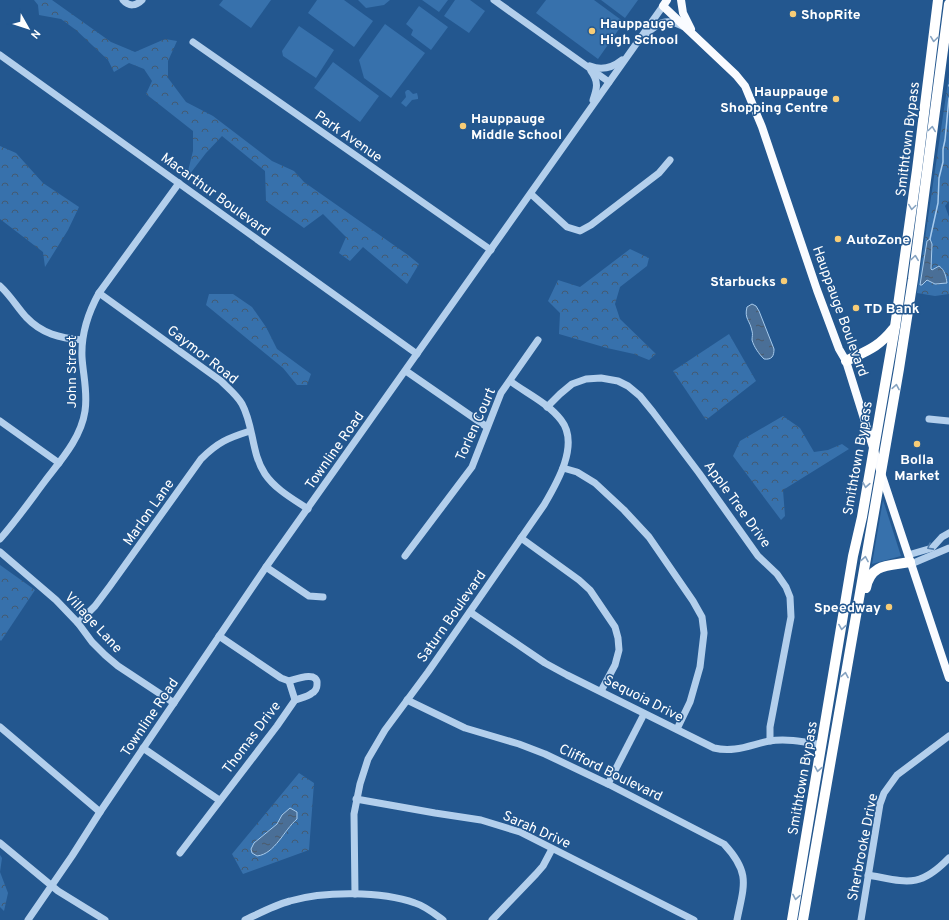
<svg xmlns="http://www.w3.org/2000/svg" width="949" height="920" viewBox="0 0 949 920" font-family="Overpass,sans-serif">
<style>
.green{fill:#3771ac}
.forest{fill:url(#forest-crowns);fill-rule:evenodd}
.water{fill:url(#water-ripples);stroke:#a7cbed}
.lines{fill:none;stroke-linecap:round;stroke-linejoin:round}
.stream{stroke:#a7cbed;stroke-width:1.5}
.minor{stroke:#b3cfec;stroke-width:7}
.major{stroke:#f9fbff;stroke-width:8}
.highway{stroke:#fff;stroke-width:10}
.oneway{stroke:#86a3c1}
.oneway2{stroke:#4e7bab}
.poi-dot{fill:#f7cc76;stroke:#23578f;stroke-width:1.5}
.labels{text-anchor:middle;stroke-width:3;stroke-linejoin:round;paint-order:stroke}
.poi-label{font-size:14px;font-weight:bold;fill:#fff;stroke:#23578f;text-anchor:start}
.street-label{font-size:14px;fill:#fff;stroke:#23578f}
</style>
<defs>
<pattern id="forest-crowns" width="20" height="18" patternUnits="userSpaceOnUse"><rect width="20" height="18" fill="#3771ac"/><path d="M2 6a3 3 0 1 1 6 0M12 15a3 3 0 1 1 6 0" fill="none" stroke="#445b72"/></pattern>
<pattern id="water-ripples" width="26" height="14" patternUnits="userSpaceOnUse"><rect width="26" height="14" fill="#4a6f97"/><path d="M2 4q2-2 4 0t4 0M15 11q2-2 4 0t4 0" fill="none" stroke="#4b5a6a"/></pattern>
</defs>
<rect width="100%" height="100%" fill="#23578f"/>
<g class="green">
<path d="M223,0H271L251,28L219,5Z"/>
<path d="M317,0H344L373,21L354,47L308,13Z"/>
<path d="M358,0H390L384,5L366,8Z"/>
<path d="M422,0H448L439,12Z"/>
<path d="M455,0H470L485,11L469,33L444,16Z"/>
<path d="M546,0H594L624,22L598,59L536,13Z"/>
<path d="M601,0H638L625,18Z"/>
<path d="M419,6L448,27L431,50L411,35L413,30L406,24Z"/>
<path d="M385,24L425,53L391,98L364,78L359,60Z"/>
<path d="M299,26L334,50L316,78L283,56L282,51Z"/>
<path d="M333,62L379,96L360,122L314,88Z"/>
<path d="M407,90H409L413,94L417,93L418,97V99L412,100L406,107L401,103L406,97L405,92Z"/>
<path d="M883,500L901,556L872,564Z"/>
</g>
<g class="forest">
<path d="M34,0H52L111,42L135,52L165,39L177,41L168,61V78L186,102L213,116L272,161L294,171L304,182L408,255L419,264L407,284L363,247L350,261L339,253L346,237L323,214L304,228L266,201L265,171L222,136L206,153L186,179L193,151V131L146,94L152,81L144,69L129,63L114,72L108,60L76,30L61,19L39,15L38,5Z"/>
<path d="M949,75V201L945,206L949,217V294L935,296L917,293ZM932,244L931,269L932,270L939,266C945,270 946,277 947,283L935,284L927,280Z"/>
<path d="M0,146L16,153L43,183L79,207L68,230L45,267L43,252L0,219Z"/>
<path d="M630,249L649,258L647,266L620,287L615,304L620,319L656,354L649,360L634,354L607,348L559,334L560,313L548,301L558,280L580,287Z"/>
<path d="M209,294H233L252,307L266,327L277,349L311,374L307,385H297L283,368L206,305Z"/>
<path d="M729,334L756,381L706,420L673,371Z"/>
<path d="M783,416L800,428L814,452L828,450L842,444L849,449L783,490L785,516L781,520L733,456L740,441Z"/>
<path d="M0,565L35,590L1,641L0,640Z"/>
<path d="M299,773L314,783L309,850L243,874L232,854ZM277,824H292L285,834L272,848L254,843Z"/>
<path d="M0,855L2,858L0,872L8,893L4,911L0,907Z"/>
</g>
<g class="water">
<path d="M930,239L932,244L931,269L932,270L939,266C945,270 946,277 947,283L935,284L927,280L922,285H920L927,241Z"/>
<path d="M752,304L756,306L759,311L774,349C774,356 772,360 764,359C759,354 754,347 752,340C752,337 753,334 752,331C750,320 744,319 747,307Z"/>
<path d="M290,808L297,812V819C284,830 275,854 257,856L252,853L251,849L254,843L277,824L282,815Z"/>
</g>
<g class="lines">
<g class="stream">
<path d="M949,85V86"/>
<path d="M930,239L938,203L939,178L943,162V149L945,140L949,98"/>
</g>
<g class="minor">
<path d="M123,0C129,7 136,6 142,0"/>
<path d="M494,0L609,82"/>
<path d="M647,33C659,23 666,17 682,26"/>
<path d="M193,42L491,250"/>
<path d="M0,55L417,354"/>
<path d="M590,66C602,71 612,68 622,60"/>
<path d="M591,71C599,82 597,88 593,100"/>
<path d="M531,194L567,227L580,231L591,225L659,173L670,160"/>
<path d="M0,286C10,295 17,307 26,317C42,334 60,338 82,340"/>
<path d="M99,293L221,381C228,388 237,395 242,404C254,426 251,453 265,474C275,489 293,499 308,509"/>
<path d="M406,371L487,427"/>
<path d="M547,407L560,394L572,384L586,379L601,378L618,381L628,386L640,396L653,412L699,473L758,556L777,574L786,587L790,597L791,617L770,727V741"/>
<path d="M929,419L949,421"/>
<path d="M0,421L59,463"/>
<path d="M563,468L577,472L595,483L624,510L649,537L693,601L702,617L704,633L700,667L690,702L677,729"/>
<path d="M521,538L579,580L590,590L615,627L618,638L619,650L615,665L601,691"/>
<path d="M0,539C16,521 30,501 45,481C61,460 81,438 85,411C88,392 83,375 82,357C81,334 88,313 99,293L179,183"/>
<path d="M0,552L56,600L78,623L92,642L105,655L118,666L174,703"/>
<path d="M908,555L932,548L942,537L949,533"/>
<path d="M405,556L472,467L501,393L538,340"/>
<path d="M911,564L949,548"/>
<path d="M266,567L309,596L323,597"/>
<path d="M470,612L545,663L567,675L714,748C734,753 750,745 769,741C787,738 805,742 822,745"/>
<path d="M78,623L95,606L110,586L201,459C218,442 228,438 250,431"/>
<path d="M289,681C296,679 319,670 317,685C317,688 315,692 312,693C308,697 300,698 295,700"/>
<path d="M407,700L465,728L519,744L545,754L608,784L724,844C751,873 744,885 737,920"/>
<path d="M0,727L100,812"/>
<path d="M143,748L219,800"/>
<path d="M608,784L644,714"/>
<path d="M356,799L435,813L481,820L520,832L694,920"/>
<path d="M0,843L58,891L105,920"/>
<path d="M180,853L277,726L295,700L289,681L281,678L219,636"/>
<path d="M868,875C907,882 919,889 949,858"/>
<path d="M355,894L354,814L360,784L368,759L385,730L428,672L544,505C557,483 580,444 561,420C548,403 526,393 510,381"/>
<path d="M28,920L72,856L100,812L266,567L663,6"/>
<path d="M245,920C260,913 275,905 290,901C324,891 382,891 415,903C425,906 435,914 443,920"/>
<path d="M492,920L536,874L543,866L552,849"/>
<path d="M861,920L880,804L884,793L897,775L949,736"/>
</g>
<g class="major">
<path d="M667,0L663,6L736,75L745,86L762,127L817,290L839,349L846,361L881,473L949,678"/>
<path d="M681,0L683,13L691,29"/>
</g>
<g class="highway">
<path d="M846,361C866,351 878,348 893,329"/>
<path d="M866,588C871,563 889,566 910,562"/>
<path d="M792,920L853,556L862,517L895,327L917,170L938,0"/>
<path d="M803,920L899,369L913,279L949,4"/>
</g>
</g>
<defs><path id="oneway-chevron" d="M-2-3.5L2.5 0L-2 3.5" fill="none" stroke-width="1.6" stroke-linecap="round" stroke-linejoin="round"/></defs>
<g class="oneway">
<use href="#oneway-chevron" transform="translate(934 39) rotate(97)"/>
<use href="#oneway-chevron" transform="translate(932 129) rotate(-82)"/>
<use href="#oneway-chevron" transform="translate(912 207) rotate(98)"/>
<use href="#oneway-chevron" transform="translate(915 258) rotate(-83)"/>
<use href="#oneway-chevron" transform="translate(896 387) rotate(-80)"/>
<use href="#oneway-chevron" transform="translate(866 485) rotate(100)"/>
<use href="#oneway-chevron" transform="translate(865 559) rotate(-80)"/>
<use href="#oneway-chevron" transform="translate(842 627) rotate(99)"/>
<use href="#oneway-chevron" transform="translate(845 675) rotate(-80)"/>
<use href="#oneway-chevron" transform="translate(818 769) rotate(100)"/>
<use href="#oneway-chevron" transform="translate(796 897) rotate(100)"/>
</g>
<use class="oneway2" href="#oneway-chevron" transform="translate(930 547) rotate(151)"/>
<g class="poi-dot">
<circle cx="793" cy="14" r="4"/>
<circle cx="592" cy="31" r="4"/>
<circle cx="836" cy="99" r="4"/>
<circle cx="463" cy="126" r="4"/>
<circle cx="838" cy="239" r="4"/>
<circle cx="784" cy="281" r="4"/>
<circle cx="856" cy="308" r="4"/>
<circle cx="917" cy="444" r="4"/>
<circle cx="889" cy="607" r="4"/>
</g>
<g class="labels">
<g class="poi-label">
<text x="801" y="19">ShopRite</text>
<text x="600" y="28">Hauppauge<tspan x="600" dy="16">High School</tspan></text>
<text x="828" y="96" text-anchor="end">Hauppauge<tspan x="828" dy="16">Shopping Centre</tspan></text>
<text x="471" y="123">Hauppauge<tspan x="471" dy="16">Middle School</tspan></text>
<text x="846" y="244">AutoZone</text>
<text x="776" y="286" text-anchor="end">Starbucks</text>
<text x="864" y="313">TD Bank</text>
<text x="917" y="464" text-anchor="middle">Bolla<tspan x="917" dy="16">Market</tspan></text>
<text x="881" y="612" text-anchor="end">Speedway</text>
</g>
<g class="street-label">
<text transform="translate(349 136) rotate(35)" y="5">Park Avenue</text>
<text transform="translate(907 139) rotate(-83)" y="5">Smithtown Bypass</text>
<text transform="translate(216 194) rotate(36)" y="5">Macarthur Boulevard</text>
<text transform="translate(841 311) rotate(70)" y="5">Hauppauge Boulevard</text>
<text transform="translate(203 354) rotate(38)" y="5">Gaymor Road</text>
<text transform="translate(71 372) rotate(-90)" y="5">John Street</text>
<text transform="translate(475 424) rotate(-66)" y="5">Torlen Court</text>
<text transform="translate(334 450) rotate(-55)" y="5">Townline Road</text>
<text transform="translate(857 458) rotate(-80)" y="5">Smithtown Bypass</text>
<text transform="translate(738 504) rotate(54)" y="5">Apple Tree Drive</text>
<text transform="translate(148 512) rotate(-55)" y="5">Marlon Lane</text>
<text transform="translate(451 616) rotate(-55)" y="5">Saturn Boulevard</text>
<text transform="translate(94 622) rotate(47)" y="5">Village Lane</text>
<text transform="translate(644 698) rotate(27)" y="5">Sequoia Drive</text>
<text transform="translate(149 717) rotate(-56)" y="5">Townline Road</text>
<text transform="translate(251 737) rotate(-53)" y="5">Thomas Drive</text>
<text transform="translate(611 772) rotate(26)" y="5">Clifford Boulevard</text>
<text transform="translate(802 778) rotate(-80)" y="5">Smithtown Bypass</text>
<text transform="translate(537 829) rotate(24)" y="5">Sarah Drive</text>
<text transform="translate(862 847) rotate(-79)" y="5">Sherbrooke Drive</text>
</g>
</g>
<g transform="translate(28 28) rotate(129)" stroke="#23578f" stroke-width="3" paint-order="stroke">
<path d="M0-3L7 15L0 10L-7 15Z" fill="#ffffff"/>
<text y="-6" font-size="11" font-weight="bold" text-anchor="middle" fill="#ffffff">N</text>
</g>
</svg>
